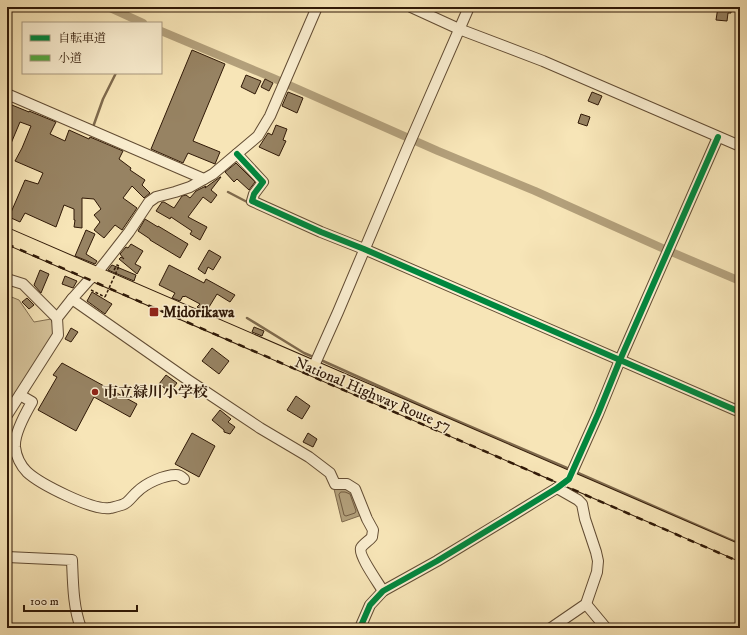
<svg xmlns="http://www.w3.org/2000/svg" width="747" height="635" viewBox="0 0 747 635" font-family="'IM FELL DW Pica','Noto Serif JP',serif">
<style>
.green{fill:#d5c299;stroke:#826e50}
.water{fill:#b3a07b;stroke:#7f6a4d}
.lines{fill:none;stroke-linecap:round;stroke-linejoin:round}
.shore{stroke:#725c41;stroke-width:1}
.stream{stroke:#7f6a4d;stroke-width:2.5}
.canal{stroke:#b3a07b;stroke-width:8}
.building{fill:#978363;stroke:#301907}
.minor-casing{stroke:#624c33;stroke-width:12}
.highway-casing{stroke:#301907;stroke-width:17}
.path{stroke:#301907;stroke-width:1.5;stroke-dasharray:3 2;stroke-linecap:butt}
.minor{stroke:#faeed0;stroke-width:10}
.highway{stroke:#f7e5b7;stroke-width:15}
.rail{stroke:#301907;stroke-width:2.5;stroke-dasharray:7 7;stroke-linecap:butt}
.path-bridge{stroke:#301907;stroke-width:1.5;stroke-dasharray:3 2;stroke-linecap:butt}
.quiet{stroke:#54a941;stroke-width:5;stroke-dasharray:10 5;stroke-linecap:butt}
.cycleway-casing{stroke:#faeed0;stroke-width:8}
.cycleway{stroke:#00873e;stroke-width:6}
.poi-dot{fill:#8f2418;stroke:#faeed0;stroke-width:1.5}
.labels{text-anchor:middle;stroke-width:3;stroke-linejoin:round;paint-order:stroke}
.poi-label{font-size:15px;font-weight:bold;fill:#301907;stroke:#faeed0;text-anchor:start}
.street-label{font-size:15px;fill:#301907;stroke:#faeed0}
</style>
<rect width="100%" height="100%" fill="#f7e5b7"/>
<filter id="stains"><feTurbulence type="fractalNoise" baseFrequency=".005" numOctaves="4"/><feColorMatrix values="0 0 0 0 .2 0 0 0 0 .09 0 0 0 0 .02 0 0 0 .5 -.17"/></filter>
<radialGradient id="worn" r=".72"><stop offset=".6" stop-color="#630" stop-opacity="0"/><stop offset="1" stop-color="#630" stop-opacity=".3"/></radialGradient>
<path class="green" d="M9,296L19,300L34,322L51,319L55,331L7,406V297Z"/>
<path class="water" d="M346,488L353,491L362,515L342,522L334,489Z"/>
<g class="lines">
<path class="shore" d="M341,492H345L350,494L356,511L355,513L346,516L344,515L339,495Z"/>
<g class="stream">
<path d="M138,23L139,21"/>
<path d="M93,127L103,99L116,73"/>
<path d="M228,192L249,203"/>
<path d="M247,318L304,353L311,356"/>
<path d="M323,361L432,410L567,468"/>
<path d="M578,473L740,544"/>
</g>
<g class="canal">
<path d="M108,7L143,23"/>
<path d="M161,31L273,78L438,151L535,191L662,248L740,281"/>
</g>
</g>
<g class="building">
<path d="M718,7H731V13H728L727,21L716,20Z"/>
<path d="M192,50L225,64L193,141L220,152L215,164L188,153L183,163L151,149Z"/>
<path d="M246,75L261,81L255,94L241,87Z"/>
<path d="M265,79L273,83L269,91L261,87Z"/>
<path d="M288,92L303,98L297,113L282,106Z"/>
<path d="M592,92L602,96L598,105L588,101Z"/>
<path d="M7,103L29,112V111L56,122L50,134L65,141L69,130L89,139L90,137L123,151L119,159L131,168L130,170L145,180L142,185L150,193L144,198L132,186L123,198L137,208L122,230L115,225L104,238L94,230L100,222L94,215L101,209L94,199L82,198V228L74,227L75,220H74V209L64,205L56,227L25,213L20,222L9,217L25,180L38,184L43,173L15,161L22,148L31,126L20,122L7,153Z"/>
<path d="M581,114L590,117L587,126L578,123Z"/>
<path d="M276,125L287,129L283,140L286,141L279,156L259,147L268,133L272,135Z"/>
<path d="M236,163L255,182L249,190L237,179L234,182L225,172Z"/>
<path d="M220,177H221L211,190L217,195L211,203L203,197L188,217L207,227L200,240L190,234L192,231L171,217L170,219L156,211L162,202H164L174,208L182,196L186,195L190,198L196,191L206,186L205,188Z"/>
<path d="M145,219L158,227V226L188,244L180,258L150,240V239L138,231Z"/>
<path d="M86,230L95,234L86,254L97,261L95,264L75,256Z"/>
<path d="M131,244L143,251L135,264L141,267L137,274L119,259L121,257L124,259L120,254L126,247L128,248Z"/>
<path d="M209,250L221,257L213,270L208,267L205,274L198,269Z"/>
<path d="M112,265L136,275L134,281L108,270Z"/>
<path d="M169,265L204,283L206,279L235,295L230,302L217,294L206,312L197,307L200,304L185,296L184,297L183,296L180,301L172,298L175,293L159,285Z"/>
<path d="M40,270L49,274L41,293L34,285Z"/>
<path d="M65,276L77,281L73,288L62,284Z"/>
<path d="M92,292L112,304L105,314L87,301Z"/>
<path d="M27,298L34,305L29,309L22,302Z"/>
<path d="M254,327L264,331L262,336L252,332Z"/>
<path d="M71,328L78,332L71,342L65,339Z"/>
<path d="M212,348L229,361L219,374L202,361Z"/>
<path d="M62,363L137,404L130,417L94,397L76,431L38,410L57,377L53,375Z"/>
<path d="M166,375L177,383L170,392L159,384Z"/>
<path d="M296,396L310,406L302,419L287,410Z"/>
<path d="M220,410L231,419L228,422L235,427L230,434L224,432V430L212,420Z"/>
<path d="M192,433L215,446L199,477L175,464Z"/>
<path d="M308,433L317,439L313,447L303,442Z"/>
</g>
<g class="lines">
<defs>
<g id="minor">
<path d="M411,7L459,29L543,61L740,146"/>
<path d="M7,94L183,170L204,179"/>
<path d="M237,154L263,182L254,194L252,201L321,232L364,249L740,412"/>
<path d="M7,279L23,284L57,318"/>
<path d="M72,299L188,380L260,428L309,457L330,473L335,484H347L355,489L367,519L373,530L372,537C369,541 363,544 361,548C358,555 379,584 383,591"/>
<path d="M313,368L338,312L407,149L469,7"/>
<path d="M20,395L32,402C25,414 14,434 15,447C16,456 21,466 27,472C40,484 93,511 110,508C114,507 120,506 124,504C129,502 133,495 137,492C146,483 164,475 176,475C179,475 182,477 184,479"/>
<path d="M7,415L58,335L57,318L72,299L89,280L96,274L108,259L129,232L149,202L156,197L175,192L190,187L213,174L258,136L270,116L317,7"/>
<path d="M7,557L72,560C73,583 73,607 81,628"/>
<path d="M586,604L606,628"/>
<path d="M360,628L370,605L383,591L437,561L521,510L557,488L569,479L598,414L620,360L718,137"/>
<path d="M551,628L586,604L597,572L598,561L596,552L585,519L582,504L578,500L557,488"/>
</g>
<path id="highway" d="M7,236L740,553"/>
</defs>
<use href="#minor" class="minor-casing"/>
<use href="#highway" class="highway-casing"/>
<g class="path">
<path d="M114,270L117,265L119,266"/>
<path d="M91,290L105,297"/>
</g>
<use href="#minor" class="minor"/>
<use href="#highway" class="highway"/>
<path class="rail" d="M7,244L740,562"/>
<path class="path-bridge" d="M105,297L119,266"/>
<path class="quiet" d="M7,623L12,628"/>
<defs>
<g id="cycleway">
<path d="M237,154L263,182L254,194L252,201L321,232L364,249L740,412"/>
<path d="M360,628L370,605L383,591L437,561L521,510L557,488L569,479L598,414L620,360L718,137"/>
</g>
</defs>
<use href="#cycleway" class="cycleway-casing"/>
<use href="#cycleway" class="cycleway"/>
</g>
<g class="poi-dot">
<rect x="149" y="307" width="10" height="10" rx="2"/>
<circle cx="95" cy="392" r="4"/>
</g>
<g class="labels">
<g class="poi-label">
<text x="163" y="317">Midorikawa</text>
<text x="103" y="397">市立緑川小学校</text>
</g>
<g class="street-label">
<text transform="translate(373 394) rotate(23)" y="5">National Highway Route 57</text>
</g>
</g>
<rect width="747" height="635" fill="none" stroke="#f7e5b7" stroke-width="24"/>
<rect x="8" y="8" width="731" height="619" fill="none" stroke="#301907" stroke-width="2"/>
<rect x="12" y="12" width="723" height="611" fill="none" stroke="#301907"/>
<rect x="22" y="22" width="140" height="52" fill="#faeed0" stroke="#a99980"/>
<rect x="30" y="35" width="20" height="6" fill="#00873e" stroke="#a99980"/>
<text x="58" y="42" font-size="12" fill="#301907">自転車道</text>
<rect x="30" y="55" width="20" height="6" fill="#54a941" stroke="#a99980"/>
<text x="58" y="62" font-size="12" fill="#301907">小道</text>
<path d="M24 605v6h113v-6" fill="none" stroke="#301907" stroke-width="2"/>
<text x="30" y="605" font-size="12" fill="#301907" stroke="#faeed0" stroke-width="3" paint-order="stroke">100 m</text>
<rect width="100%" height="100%" filter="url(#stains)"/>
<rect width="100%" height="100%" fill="url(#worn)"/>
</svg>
